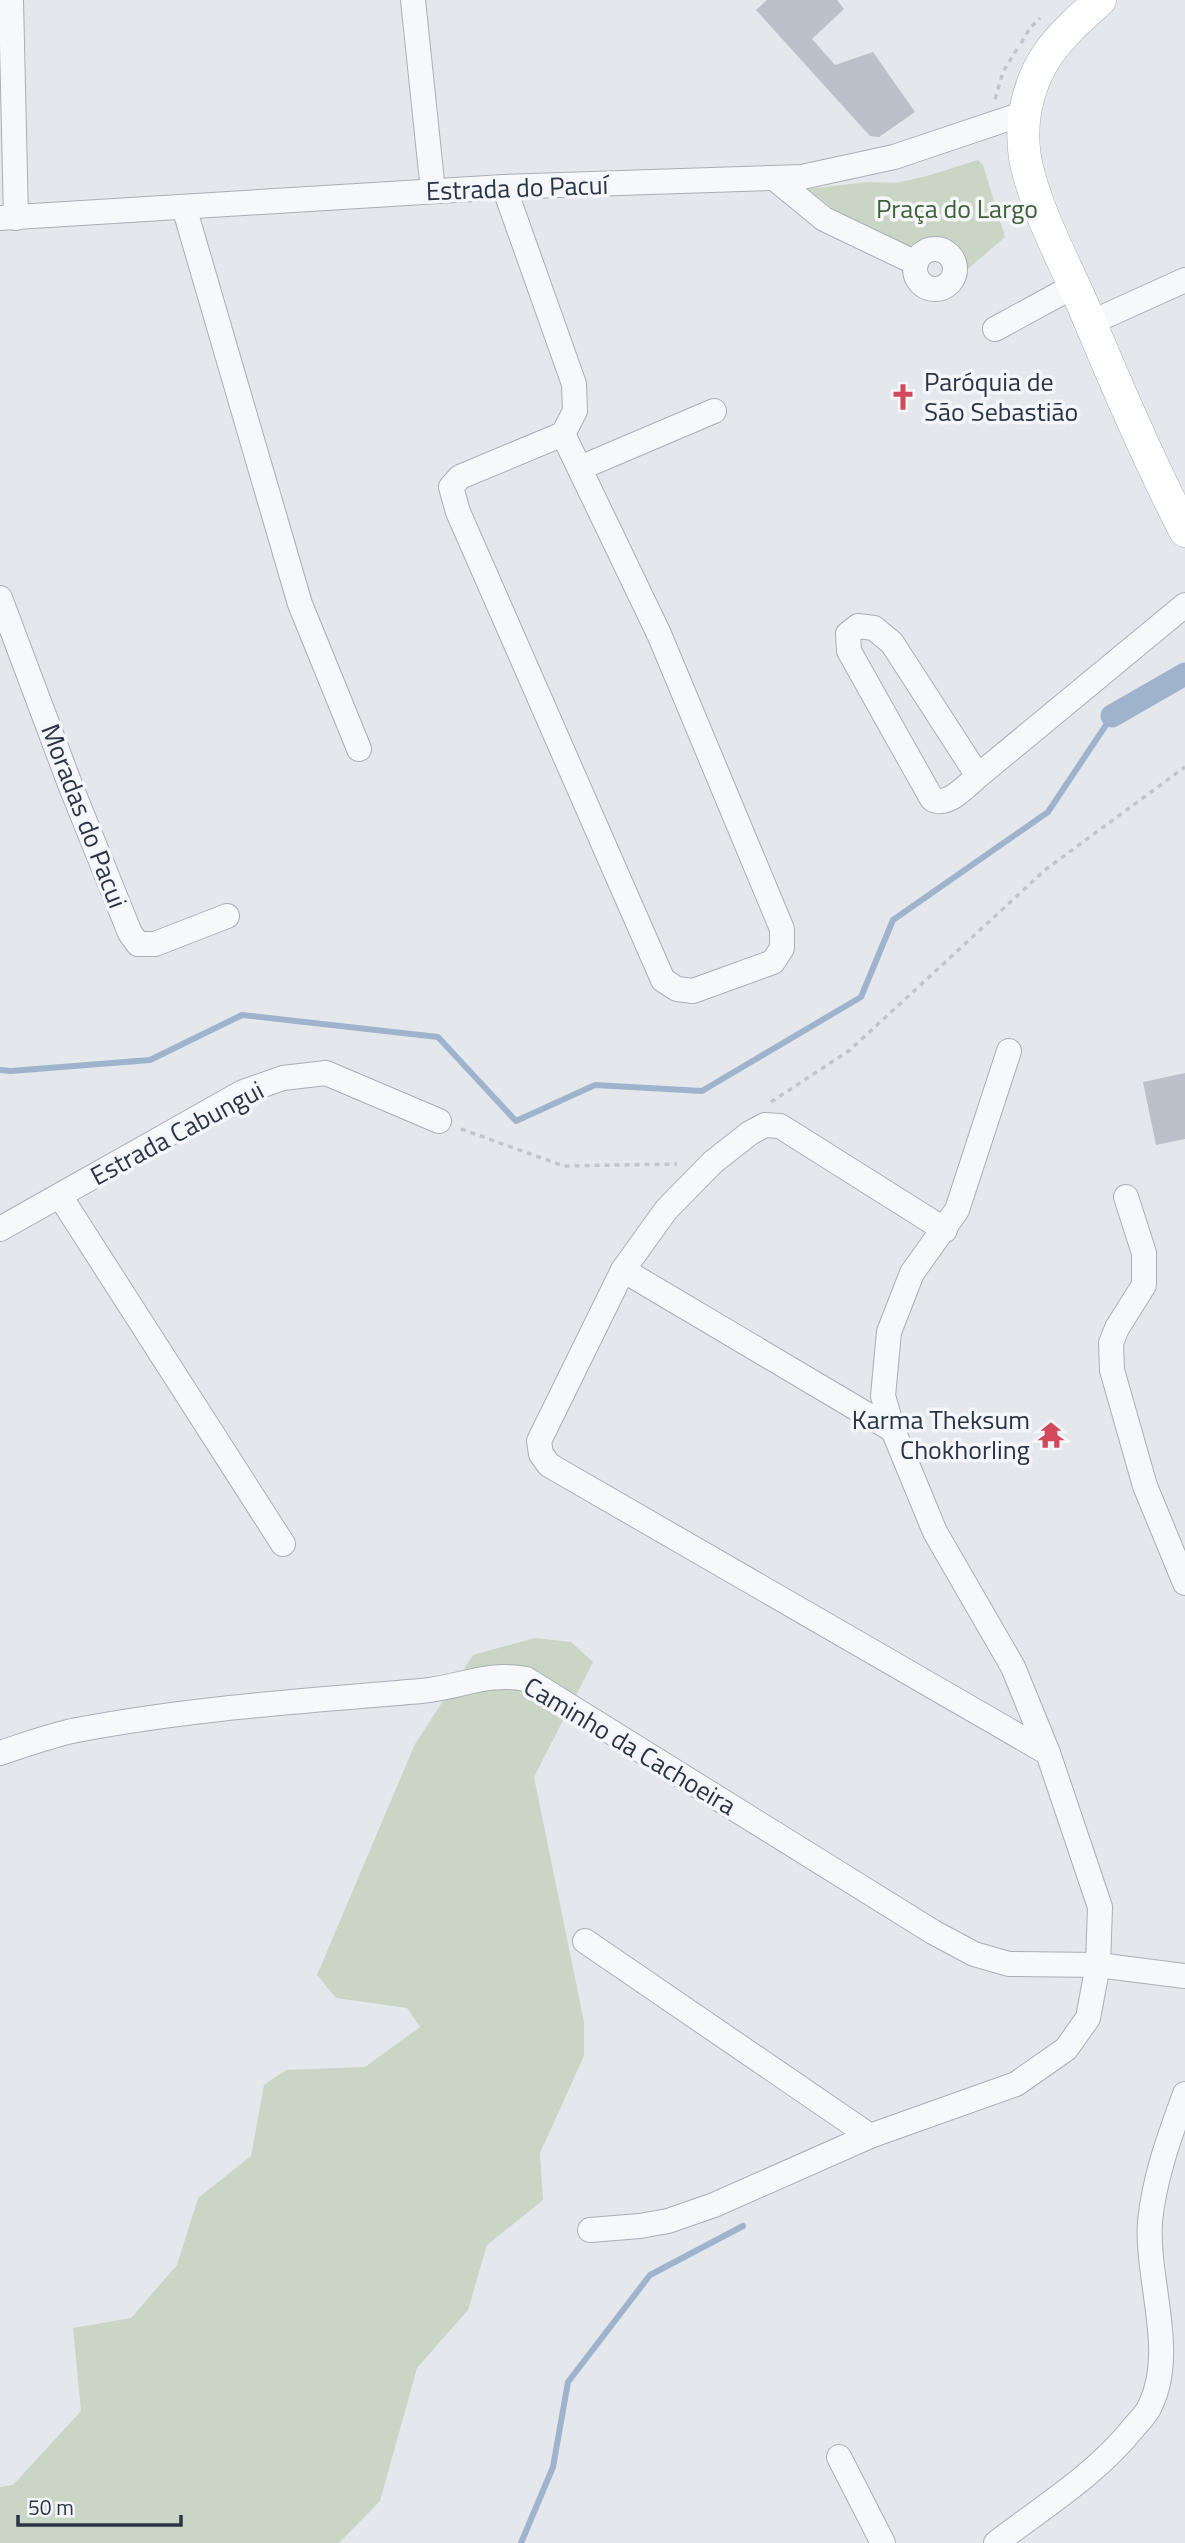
<svg xmlns="http://www.w3.org/2000/svg" width="1185" height="2543" viewBox="0 0 1185 2543" font-family="'Titillium Web',sans-serif">
<style>
.green{fill:#c9d6c5}
.lines{fill:none;stroke-linecap:round;stroke-linejoin:round}
.stream{stroke:#9fb4cc;stroke-width:6}
.canal{stroke:#9fb4cc;stroke-width:23}
.building{fill:#bbc0ca}
.minor-casing{stroke:#a9aeb7;stroke-width:26}
.major-casing{stroke:#a3abb8;stroke-width:33}
.path{stroke:#c2c5cb;stroke-width:3.5;stroke-dasharray:5 5;stroke-linecap:butt}
.minor{stroke:#f7f8fa;stroke-width:24}
.major{stroke:#fff;stroke-width:32}
.labels{text-anchor:middle;stroke-width:7;stroke-linejoin:round;paint-order:stroke}
.street-label{font-size:26px;fill:#2b3445;stroke:#f4f6f9}
.park-label{font-size:26px;fill:#3f6138;stroke:#f4f6f9}
.poi-label{font-size:26px;fill:#2b3445;stroke:#f4f6f9;text-anchor:start}
</style>
<rect width="100%" height="100%" fill="#e4e7ec"/>
<g class="green">
<path d="M978,160L983,165L1005,237L962,274C960,243 938,239 913,249L841,215L808,189L868,182L896,183L927,176Z"/>
<path d="M535,1638L571,1642L593,1662L534,1777L584,2022V2056L540,2153L543,2200L487,2245L468,2310L417,2368L380,2501L339,2543H0V2487L13,2485L81,2411L73,2328L131,2318L177,2265L198,2198L251,2156L264,2085L286,2070L365,2067L420,2027L407,2008L336,1998L317,1975L415,1744L473,1655Z"/>
</g>
<g class="lines">
<g class="stream">
<path d="M0,1070L11,1071L150,1060L242,1015L438,1037L516,1121L595,1085L702,1091L861,997L893,920L1048,812L1112,716"/>
<path d="M521,2543L553,2467L568,2382L650,2275L743,2226"/>
</g>
<path class="canal" d="M1112,716L1185,674"/>
</g>
<g class="building">
<path d="M767,0H837L844,9L812,39L835,65L873,52L915,112L879,137L870,136L756,10Z"/>
<path d="M1185,1073V1139L1156,1145L1143,1082Z"/>
</g>
<g class="lines">
<defs>
<g id="minor">
<path d="M11,0L16,218"/>
<path d="M413,0L433,191"/>
<path d="M774,178L824,219L916,263"/>
<path d="M504,187L574,384L575,411L563,434L460,477L451,487L458,512L663,980L677,989L693,991L773,962L782,948V929L659,634L563,434"/>
<path d="M184,207L300,604L359,749"/>
<path d="M0,218L504,187L802,177L894,157L1025,113"/>
<circle cx="935" cy="269" r="20"/>
<path d="M1090,323L1185,280"/>
<path d="M995,329L1074,286"/>
<path d="M580,468L714,411"/>
<path d="M0,598L71,787L130,933L138,944H155L227,916"/>
<path d="M978,776L892,643L874,628L858,626L848,634L849,651L932,799C948,808 966,786 978,776L1185,605"/>
<path d="M60,1196L283,1544"/>
<path d="M1126,1197L1144,1253V1285L1117,1328L1111,1343L1112,1370L1145,1486L1185,1583"/>
<path d="M0,1229L243,1092L283,1078L326,1073L439,1121"/>
<path d="M945,1230L780,1126L765,1125L750,1133L713,1162L666,1210L623,1270L539,1441L541,1454L549,1465L1048,1753"/>
<path d="M623,1270L893,1430"/>
<path d="M0,1753C25,1745 51,1735 77,1730C192,1708 305,1701 421,1691C457,1688 490,1671 526,1679L933,1932L974,1954L1009,1964L1098,1965L1185,1976"/>
<path d="M585,1941L870,2136"/>
<path d="M590,2230L640,2226L668,2221L714,2205L870,2136L1016,2084L1066,2049L1088,2018L1098,1965L1100,1907L1048,1753L1013,1667L935,1532L893,1430L883,1396L889,1332L912,1273L957,1210L1009,1051"/>
<path d="M839,2457L883,2543"/>
<path d="M996,2543C1043,2507 1097,2474 1134,2427C1139,2421 1147,2414 1150,2406C1177,2352 1146,2280 1150,2222C1154,2178 1170,2135 1185,2094"/>
</g>
<path id="major" d="M1100,0C1061,36 1035,57 1025,112C1022,133 1023,155 1029,175C1041,219 1064,262 1082,303C1114,379 1147,457 1185,531"/>
</defs>
<use href="#minor" class="minor-casing"/>
<use href="#major" class="major-casing"/>
<g class="path">
<path d="M1021,43L1030,28L1040,18"/>
<path d="M995,99L1003,72L1017,49"/>
<path d="M771,1102L850,1050L1045,870L1185,767"/>
<path d="M461,1129L564,1166L677,1164"/>
</g>
<use href="#minor" class="minor"/>
<use href="#major" class="major"/>
</g>
<defs>
<symbol id="church-bare" viewBox="-9 -9 18 18"><path d="M-1.2-6h2.4v3.5h3.3v2.4h-3.3V6h-2.4V-.1h-3.3v-2.4h3.3Z" fill="#d1495b" stroke="#f4f6f9" stroke-width="2.5" paint-order="stroke"/></symbol>
<symbol id="temple-bare" viewBox="-9 -9 18 18"><path d="M0-6L5-2H3V0L6.5 2.5H4V6H1.5V3h-3V6H-4V2.5H-6.5L-3 0V-2H-5Z" fill="#d1495b" stroke="#f4f6f9" stroke-width="2.5" paint-order="stroke"/></symbol>
</defs>
<g fill-rule="evenodd">
<use href="#church-bare" x="884" y="378" width="38" height="38"/>
<use href="#temple-bare" x="1032" y="1416" width="38" height="38"/>
</g>
<g class="labels">
<g class="street-label">
<text transform="translate(517 188) rotate(-2)" y="9">Estrada do Pacuí</text>
<text transform="translate(84 816) rotate(69)" y="9">Moradas do Pacui</text>
<text transform="translate(177 1133) rotate(-28)" y="9">Estrada Cabungui</text>
<text transform="translate(630 1746) rotate(31)" y="9">Caminho da Cachoeira</text>
</g>
<g class="park-label">
<text x="957" y="218">Praça do Largo</text>
</g>
<g class="poi-label">
<text x="924" y="391">Paróquia de<tspan x="924" dy="30">São Sebastião</tspan></text>
<text x="1030" y="1429" text-anchor="end">Karma Theksum<tspan x="1030" dy="30">Chokhorling</tspan></text>
</g>
</g>
<path d="M18 2515v10h163v-10" fill="none" stroke="#2b3445" stroke-width="3.5"/>
<text x="28" y="2515" font-size="21" fill="#2b3445" stroke="#f4f6f9" stroke-width="5" paint-order="stroke">50 m</text>
</svg>
